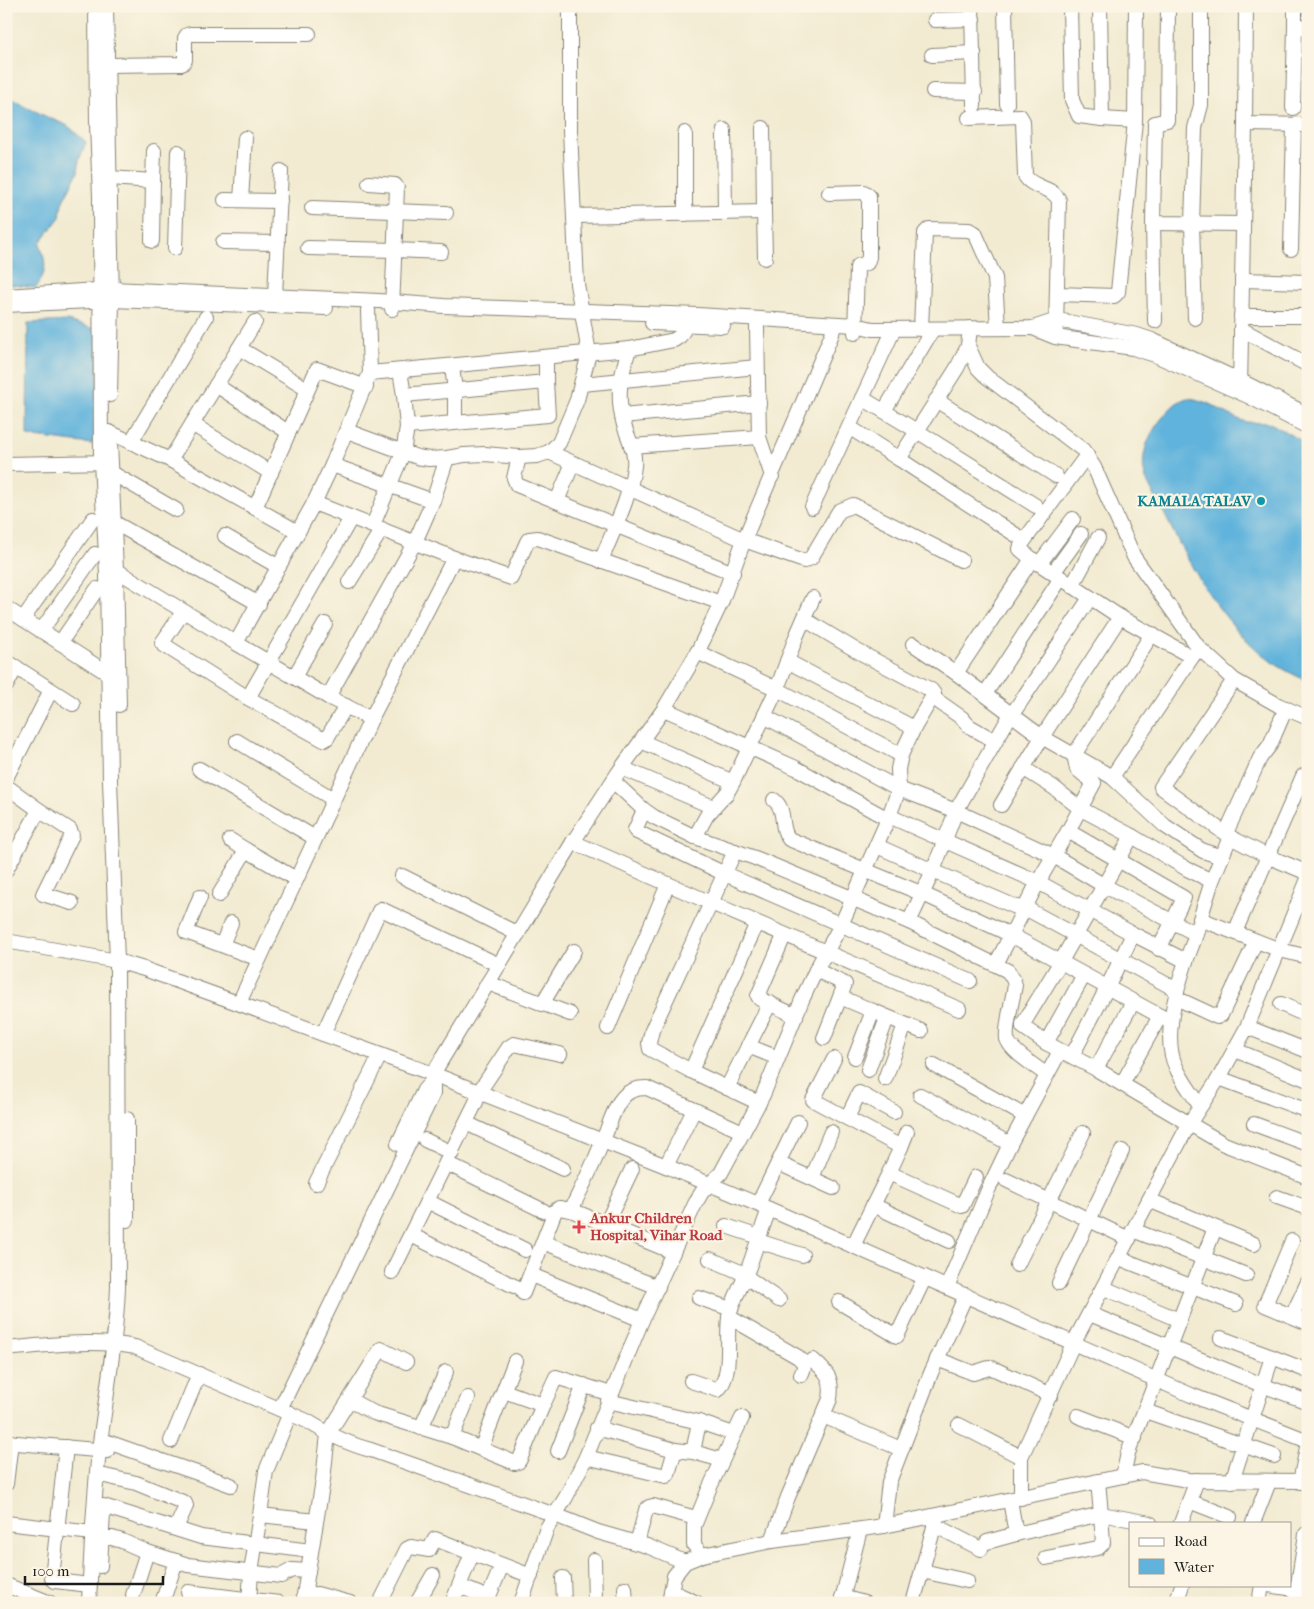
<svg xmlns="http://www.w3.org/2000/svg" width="1314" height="1609" viewBox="0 0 1314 1609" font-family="'IM FELL French Canon',serif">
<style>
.water{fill:#61b3dc;stroke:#3e687c}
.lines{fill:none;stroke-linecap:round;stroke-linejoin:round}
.minor-casing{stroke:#878477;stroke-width:16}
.minor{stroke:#fff;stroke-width:14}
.culture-dot{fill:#0f9aa8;stroke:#fcf5e5;stroke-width:2}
.health-dot{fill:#e0444e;stroke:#fcf5e5;stroke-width:2}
.labels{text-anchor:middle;stroke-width:4.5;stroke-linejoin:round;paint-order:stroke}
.culture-label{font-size:15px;font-weight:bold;fill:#0d838f;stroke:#fcf5e5;text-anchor:end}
.health-label{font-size:15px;font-weight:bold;fill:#be3a42;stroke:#fcf5e5;text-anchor:start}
</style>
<rect width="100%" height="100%" fill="#fcf5e5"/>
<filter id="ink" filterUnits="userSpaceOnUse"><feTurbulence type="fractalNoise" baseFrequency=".02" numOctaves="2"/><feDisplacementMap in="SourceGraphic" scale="10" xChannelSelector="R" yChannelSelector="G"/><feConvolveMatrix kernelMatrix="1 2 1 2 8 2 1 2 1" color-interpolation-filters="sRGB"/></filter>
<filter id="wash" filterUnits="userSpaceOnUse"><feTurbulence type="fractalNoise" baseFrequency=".0096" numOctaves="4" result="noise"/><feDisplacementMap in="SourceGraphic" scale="20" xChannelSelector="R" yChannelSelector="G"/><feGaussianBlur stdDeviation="1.12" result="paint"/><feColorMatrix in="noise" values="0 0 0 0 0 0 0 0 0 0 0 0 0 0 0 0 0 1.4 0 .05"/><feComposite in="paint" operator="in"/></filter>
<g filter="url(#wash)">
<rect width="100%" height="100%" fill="#f2ebd2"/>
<g class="water">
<path d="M6,96L45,116L68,126L86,142L79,160L78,172L62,203L60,217L40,243C46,264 48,270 36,288L6,284Z"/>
<path d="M67,321L98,330V440L91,444L27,436L28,323Z"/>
<path d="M1187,398C1208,399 1224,414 1243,421C1252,424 1262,421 1272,424L1308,445V681C1289,673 1271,663 1256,649C1213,610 1187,560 1162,509C1156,497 1146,484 1144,471C1141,454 1149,435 1159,422C1168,411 1174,402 1187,398Z"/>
</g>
</g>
<g filter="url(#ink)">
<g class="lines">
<defs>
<g id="minor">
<path d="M106,6L112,300L110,395"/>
<path d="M972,6L974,106"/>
<path d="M1005,6L1007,104"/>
<path d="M1070,6L1072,100L1079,116L1102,119L1135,121L1136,6"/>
<path d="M1100,6L1102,119"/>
<path d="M1168,6L1167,120L1155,123L1153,223L1242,224"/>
<path d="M1246,6L1245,124L1308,125"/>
<path d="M1295,6V27"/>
<path d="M935,20L973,19"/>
<path d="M932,55L974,53"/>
<path d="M107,65L182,64L185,60V38L187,35L190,34H309"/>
<path d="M933,91L975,92"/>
<path d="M1293,108L1295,27H1308"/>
<path d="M969,118L1020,116L1023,121L1025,176C1033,189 1050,185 1059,200L1056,329"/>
<path d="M724,130L725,213"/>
<path d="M685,133V214"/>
<path d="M110,178L153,181L154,151"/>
<path d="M369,183L395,185L397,188L392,309"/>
<path d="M829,193L864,192L869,196V257L867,263L858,266L857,268L855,333"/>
<path d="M225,200L280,201"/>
<path d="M241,200L245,138"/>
<path d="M312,208L446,213"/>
<path d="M764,212L765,258"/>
<path d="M574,216L764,212L763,128"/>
<path d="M1153,223L1155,321"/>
<path d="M152,241L153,181"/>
<path d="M223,242L278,243"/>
<path d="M175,248L178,152"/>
<path d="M308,248L396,250L441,252"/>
<path d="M1291,249L1294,125"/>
<path d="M1242,280L1308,282"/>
<path d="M1058,294L1114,296L1118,292L1135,121"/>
<path d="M6,296L112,289L379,301L444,306L698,315L855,325L873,329L1033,328L1057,320L1137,335L1152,340L1241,381L1308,415"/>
<path d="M275,296L281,171"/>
<path d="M6,305L112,300L326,308"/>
<path d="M1241,316H1308"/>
<path d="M1195,318L1192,224L1195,128L1201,105V6"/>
<path d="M652,323L723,326"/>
<path d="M970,328L968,346L978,368L987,377L1083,450L1094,467L1134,557L1199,648L1234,680L1278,705L1308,718"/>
<path d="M1033,328L1055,337L1133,348L1155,355L1248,396L1308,427"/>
<path d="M921,329L925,233L929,229L969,230L975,233L995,278L998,328"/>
<path d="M1241,329L1308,365"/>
<path d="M968,346L957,368L917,431L1036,506"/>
<path d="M239,348L307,389"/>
<path d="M452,366L455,391V422"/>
<path d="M400,371L404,395L407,427L548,415L546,382V357"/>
<path d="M370,373L629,349L674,340L680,336L687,325"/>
<path d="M582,384L757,367"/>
<path d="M216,385L288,432"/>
<path d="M1240,389L1245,124"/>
<path d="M404,395L546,382"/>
<path d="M862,398L917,431L899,459L1016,535"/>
<path d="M936,400L1056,476"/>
<path d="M884,411L933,329"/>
<path d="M622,416L759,403"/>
<path d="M192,424L271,473"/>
<path d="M849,427L899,459"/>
<path d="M109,432L170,460L255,322"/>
<path d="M759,437L772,476"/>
<path d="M110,442L116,570L119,705"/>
<path d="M131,442L206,317"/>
<path d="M631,446L759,437L757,327"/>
<path d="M549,452L744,540L804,561L811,558L839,511L853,505L961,560"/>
<path d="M1087,455L1021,545L1020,549L1032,559L1120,617L1192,657L1199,648"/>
<path d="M519,457L514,478L517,485L733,573"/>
<path d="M447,458L464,455L485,454L519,457L537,456L549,452L559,443L577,400L589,353L577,284L570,130V6"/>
<path d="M170,460L298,532"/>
<path d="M6,464L110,462"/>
<path d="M332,465L433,501"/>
<path d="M112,473L176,510"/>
<path d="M557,501L573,463"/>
<path d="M812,507L894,329"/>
<path d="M255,508L317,369L366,387"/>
<path d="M115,523L259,604"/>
<path d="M373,525L403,453L407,427"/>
<path d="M225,536L279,567"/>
<path d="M454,558L511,578L527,542L529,539L538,538L721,603"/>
<path d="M601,561C612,533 631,496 634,466C636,452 628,438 624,425C616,396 620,378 629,349"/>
<path d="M1039,564L1073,519"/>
<path d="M116,570L236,643L314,503"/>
<path d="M1053,573L1081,534"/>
<path d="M349,582L382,529"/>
<path d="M1072,586L1098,538"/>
<path d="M1090,598L1015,710L1011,714L1042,737L1112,777L1165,826L1203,851L1222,857"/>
<path d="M6,608L115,678"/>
<path d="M183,612L164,640L162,643L164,645L248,698L324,740L327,738L346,706"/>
<path d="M23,619L93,519"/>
<path d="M41,631L95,554"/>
<path d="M60,643L97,589"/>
<path d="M236,643L328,697L371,719"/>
<path d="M913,644L956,673L1011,714L956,811L933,871L1016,907L1025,908L1177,990"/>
<path d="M697,652L777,689L901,755"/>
<path d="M6,661L73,704"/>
<path d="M787,661L914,728"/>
<path d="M956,673L1032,559"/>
<path d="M294,677L325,624"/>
<path d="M6,686L16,667"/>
<path d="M985,694L1061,578"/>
<path d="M328,697L415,542L433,501L447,458L429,459L417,457L347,431"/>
<path d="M932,697L962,718L969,726L995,741"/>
<path d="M248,698L351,518"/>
<path d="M664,709L796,768L888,819"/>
<path d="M764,716L899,789L956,811L1054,856L1103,885L1196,934"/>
<path d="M237,741L333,799"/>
<path d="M641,741L733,782"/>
<path d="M622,768L713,807"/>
<path d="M1023,768L1053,787L1081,809L1132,836L1187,869L1212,881"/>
<path d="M199,769L315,838"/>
<path d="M1112,777L1192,657"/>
<path d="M6,778L51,690"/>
<path d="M613,781L644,810L654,817L695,837L755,858L909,922L1008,971L1013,979L1015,985C1013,998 1005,1028 1007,1039C1011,1052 1037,1067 1047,1075"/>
<path d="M6,786L39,810L6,870"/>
<path d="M774,800C787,810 779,828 789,839L923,894L1011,935L996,964"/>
<path d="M1001,805L1042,737L1120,617"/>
<path d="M39,810L70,830L72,835L43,894L72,903"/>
<path d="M644,810L635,830L637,832L725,874L970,981"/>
<path d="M889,816L1038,882L1133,934"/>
<path d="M1068,831L1094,783L1077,769L1074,755L1152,634"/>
<path d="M1226,833L1260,758L1270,745L1286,708"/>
<path d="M1132,836L1060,963L1023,1024V1027L1046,1043L1096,1069L1224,1144L1308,1177"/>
<path d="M695,837L707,815L727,793L733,782L777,689L796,637L813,598"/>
<path d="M1230,837L1161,787L1234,680"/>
<path d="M230,840L246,850"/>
<path d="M573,842L711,903L735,851"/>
<path d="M877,846L933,871L909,922"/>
<path d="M1308,873L1267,856L1230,837L1212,881L1200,919L1280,950L1308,957"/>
<path d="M402,876L518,934"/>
<path d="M219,895L246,850L296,879"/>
<path d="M200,897L186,932L259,959"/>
<path d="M757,923L691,1071L759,1103"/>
<path d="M1198,927C1195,940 1189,952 1185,964C1176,992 1162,1039 1176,1067C1182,1081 1192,1093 1200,1106"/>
<path d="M1235,932L1303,776"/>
<path d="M784,936L758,996L760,999L796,1016"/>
<path d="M6,941L117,961L144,969L433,1074L666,1166L769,1209L1191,1395L1308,1441"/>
<path d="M222,945L231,923"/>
<path d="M1159,949L1184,898L1068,831L1038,882L1011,935L1171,1022"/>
<path d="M816,970L845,984L840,997"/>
<path d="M488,983L570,1014"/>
<path d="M1176,998L1217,1017L1221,1015L1256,941"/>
<path d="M239,1003L371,719L454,558L314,503L332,465L370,373L368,310"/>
<path d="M542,1004L574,951"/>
<path d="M1281,1004L1308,1016"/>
<path d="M1247,1027L1308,1051"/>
<path d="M608,1028L668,884"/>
<path d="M323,1034L379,911L381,909L499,965"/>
<path d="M824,1038L840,997L873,1011"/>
<path d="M1046,1043L1084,975"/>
<path d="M748,1046L778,1058"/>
<path d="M1235,1050L1308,1080"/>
<path d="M1072,1056L1107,988L1133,934L1186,961"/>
<path d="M855,1057L873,1011L921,1031"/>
<path d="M834,1059L813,1100L901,1147L889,1173"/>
<path d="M934,1065L1025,1116"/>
<path d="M1096,1069L1133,1002"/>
<path d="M868,1070L887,1018"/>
<path d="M691,1071L650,1049L649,1043L652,1030L711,903L959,1009"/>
<path d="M1219,1078L1308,1111"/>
<path d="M885,1079L905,1025"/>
<path d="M1122,1084L1160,1016"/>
<path d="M727,1088L770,1003"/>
<path d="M920,1095L1010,1144"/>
<path d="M847,1118L859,1093L894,1112"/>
<path d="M127,1119V1220"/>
<path d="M466,1123L563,1169"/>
<path d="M1254,1124L1308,1144"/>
<path d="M425,1140L452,1153"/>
<path d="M398,1144L424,1090L432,1081"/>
<path d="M901,1147L907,1132"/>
<path d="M446,1163L544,1211"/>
<path d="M778,1163L833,1188"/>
<path d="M666,1166L694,1110"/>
<path d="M812,1178L831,1132"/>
<path d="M1006,1180L1129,1239"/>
<path d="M316,1183L380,1055"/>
<path d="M1277,1197L1308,1208"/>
<path d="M1149,1200L1254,1244"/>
<path d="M427,1201L525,1250"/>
<path d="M758,1204L798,1122"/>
<path d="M873,1205L949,1241"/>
<path d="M571,1210C582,1187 594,1164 603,1140C609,1127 612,1112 620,1101C627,1091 635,1088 647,1088L743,1132"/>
<path d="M606,1224L632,1169"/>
<path d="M726,1226L759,1237"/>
<path d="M1133,1230L1246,1275"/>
<path d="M411,1235L514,1286"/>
<path d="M758,1241L802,1255"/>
<path d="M1292,1241L1265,1305L1308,1323"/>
<path d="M543,1242L658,1287"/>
<path d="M853,1246L889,1173L962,1206L976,1177"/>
<path d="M1119,1258L1236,1304"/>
<path d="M710,1259L738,1271L779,1300"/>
<path d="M1017,1265L1083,1133"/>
<path d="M392,1272L476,1102L479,1092L509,1047L514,1044L560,1054"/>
<path d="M531,1275L642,1320"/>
<path d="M1059,1283L1122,1151"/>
<path d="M947,1287L989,1188L1010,1144L1060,1051"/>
<path d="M1104,1288L1179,1320"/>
<path d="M523,1293L555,1211L559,1208L571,1210L673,1252"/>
<path d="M699,1298L731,1309"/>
<path d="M839,1302L897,1336L925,1277"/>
<path d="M1090,1314L1262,1385L1308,1402"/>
<path d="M1292,1316L1308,1282"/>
<path d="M729,1317L798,1357C806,1364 805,1367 801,1375"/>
<path d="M1221,1338L1272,1357"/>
<path d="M6,1349C47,1345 95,1339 135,1347L307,1421C328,1434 347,1444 371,1450L555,1515L598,1532L647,1546L685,1562"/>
<path d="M937,1359L973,1373L989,1368H992L1051,1395"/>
<path d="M691,1381L718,1390C733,1374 726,1339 729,1318C731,1303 740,1289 746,1275C754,1253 761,1231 769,1209"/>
<path d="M504,1391L543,1405L556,1377L611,1394"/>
<path d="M350,1400L374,1413L452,1437L515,1463L518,1462L520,1459L543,1405"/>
<path d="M608,1401L699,1422L734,1434"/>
<path d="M280,1409L433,1094V1074L573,842L618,773L664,709L697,653L721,603L744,540L832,334L834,324"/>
<path d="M1145,1411L1274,1456"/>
<path d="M823,1416L901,1449"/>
<path d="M1078,1416L1135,1438"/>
<path d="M959,1425L1021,1457"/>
<path d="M421,1428L446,1372"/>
<path d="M597,1428L675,1450"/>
<path d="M452,1437L468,1398"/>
<path d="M171,1441L199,1374"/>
<path d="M6,1442L107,1451"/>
<path d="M108,1442C149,1457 190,1470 231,1485"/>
<path d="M66,1447L52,1578L55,1581L90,1585"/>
<path d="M481,1449L515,1361"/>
<path d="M558,1451L584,1385"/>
<path d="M693,1452L722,1460"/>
<path d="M586,1457L666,1476L668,1474L675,1450L693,1452L699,1422"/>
<path d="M105,1476L136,1483L185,1503L186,1506L176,1528"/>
<path d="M1123,1476L1128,1453L1215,1228"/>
<path d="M1232,1481L1272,1357L1308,1371"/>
<path d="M1300,1482L1308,1443"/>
<path d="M6,1484L11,1442"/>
<path d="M1021,1498V1457L1074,1342L1189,1124L1219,1078L1247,1027L1308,879"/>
<path d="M1010,1500L1016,1534"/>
<path d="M1189,1501L1230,1517"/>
<path d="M103,1506L201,1537L311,1551"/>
<path d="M260,1515L266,1471L290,1413"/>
<path d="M6,1523L101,1534"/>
<path d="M1181,1523L1197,1480"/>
<path d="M1253,1523L1269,1482"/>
<path d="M934,1525L981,1549"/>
<path d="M884,1526L889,1482L931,1373L966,1295"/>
<path d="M101,1538H112L122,1541L147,1552L188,1565L281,1576L292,1570L308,1571"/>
<path d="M772,1541L788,1497L830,1399C833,1379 828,1373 813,1360"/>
<path d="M987,1542L1016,1534L1101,1514L1098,1481"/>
<path d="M637,1543L646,1510L649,1507L653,1506L692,1517"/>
<path d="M702,1555L694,1545V1526L709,1489L742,1418"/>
<path d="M1046,1558L1098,1548L1103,1543L1101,1514L1150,1523"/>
<path d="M594,1560L595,1603"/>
<path d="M100,1566L103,1513"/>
<path d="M922,1571L967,1581"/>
<path d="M563,1578L564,1603"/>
<path d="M6,1585L50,1603"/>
<path d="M1268,1585L1308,1591"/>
<path d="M459,1586L486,1597L489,1596L502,1565"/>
<path d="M625,1588L626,1603"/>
<path d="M671,1591L697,1603"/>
<path d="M188,1592L279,1603"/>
<path d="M133,1595L147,1552"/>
<path d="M842,1597L864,1603"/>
<path d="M89,1603C91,1552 94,1501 99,1450C106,1396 116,1341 118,1287L117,961L110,781L107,574L101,462L100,196L97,125L96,6"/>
<path d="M162,1603L176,1561"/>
<path d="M249,1603L251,1572L260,1515L316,1521"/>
<path d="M350,1603L317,1594L304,1595L323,1480L328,1434L381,1349L406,1362"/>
<path d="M380,1603L407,1549L411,1547L429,1550L435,1539L531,1576"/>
<path d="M417,1603L433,1575"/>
<path d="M452,1603L472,1554"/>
<path d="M521,1603L547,1528L566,1497L586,1457L642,1320L695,1204L702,1192L721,1173L763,1095L802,1000L816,970L841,925L888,819L899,789L898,769L901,755L914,728L934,694L931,690L859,652L804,619"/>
<path d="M669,1603L674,1576L685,1562L702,1555L772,1541L884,1526L1142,1472L1188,1480L1308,1481"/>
<path d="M841,1603L860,1530"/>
<path d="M913,1603L937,1516"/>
<path d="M1176,1603L1182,1585"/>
<path d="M1259,1603L1262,1585"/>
<path d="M1295,1603L1306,1534"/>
</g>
</defs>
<use href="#minor" class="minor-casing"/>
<use href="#minor" class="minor"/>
</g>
</g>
<circle class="culture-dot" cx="1261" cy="501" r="5"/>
<path class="health-dot" d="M576.5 1219.5h5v5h5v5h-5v5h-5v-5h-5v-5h5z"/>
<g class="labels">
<g class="culture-label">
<text x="1251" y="506">KAMALA TALAV</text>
</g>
<g class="health-label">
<text x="590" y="1223">Ankur Children<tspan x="590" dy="17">Hospital, Vihar Road</tspan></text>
</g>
</g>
<rect width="1314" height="1609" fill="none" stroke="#fcf5e5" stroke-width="25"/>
<rect x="1129" y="1522" width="162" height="65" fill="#fcf5e5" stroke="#a29e95"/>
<rect x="1139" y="1538" width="25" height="8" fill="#ffffff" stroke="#a29e95"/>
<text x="1174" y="1546" font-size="15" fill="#1c1c1c">Road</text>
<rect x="1139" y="1559" width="25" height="15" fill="#61b3dc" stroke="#a29e95"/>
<text x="1174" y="1572" font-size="15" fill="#1c1c1c">Water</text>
<path d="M25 1576v8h138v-8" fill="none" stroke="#1c1c1c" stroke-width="2.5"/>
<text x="32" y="1576" font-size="15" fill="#1c1c1c" stroke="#fcf5e5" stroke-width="4" paint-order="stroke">100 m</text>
</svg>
